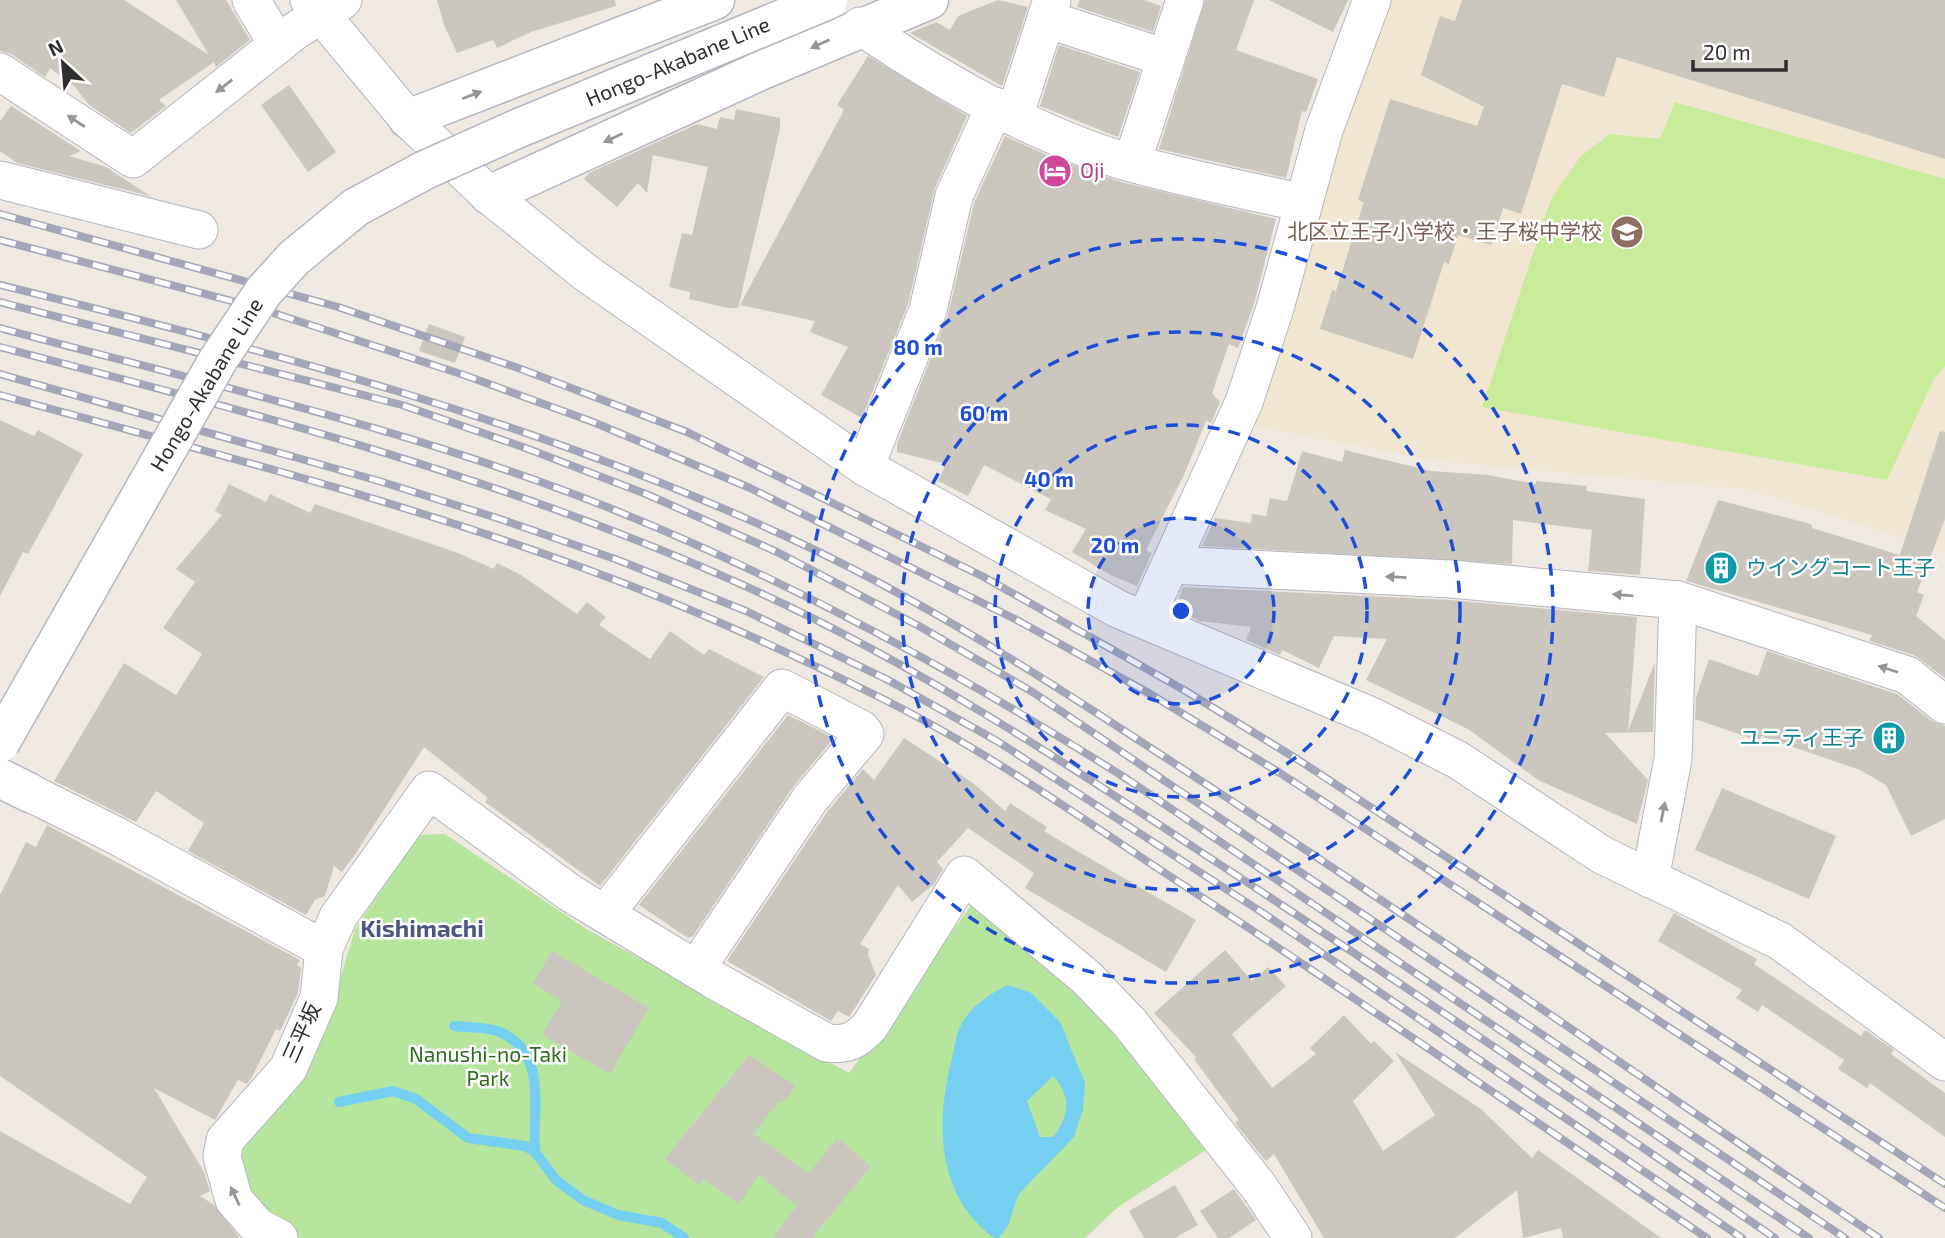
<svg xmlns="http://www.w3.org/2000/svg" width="1945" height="1238" viewBox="0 0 1945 1238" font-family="'Exo 2','Noto Sans JP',sans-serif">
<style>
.education{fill:#f0e6d1}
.green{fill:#b6e59e}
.pitch{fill:#c9ec9a}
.water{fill:#75cff0;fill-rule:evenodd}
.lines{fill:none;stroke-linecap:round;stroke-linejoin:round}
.stream{stroke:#75cff0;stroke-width:10}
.building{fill:#cbc7bf}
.street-casing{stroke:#b4b7c1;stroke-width:39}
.secondary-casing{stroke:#b4b7c1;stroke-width:41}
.street{stroke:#fff;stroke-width:37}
.secondary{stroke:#fff;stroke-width:38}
.rail-casing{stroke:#a3a6b8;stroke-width:8}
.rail{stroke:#fff;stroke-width:5;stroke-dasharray:16;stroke-linecap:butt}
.secondary-bridge-casing{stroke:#b4b7c1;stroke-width:41;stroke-linecap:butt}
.secondary-bridge{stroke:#fff;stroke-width:38}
.oneway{fill:#969696}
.ring{fill:none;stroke:#1d4ed8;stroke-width:3.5;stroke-dasharray:12 9}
.labels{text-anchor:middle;stroke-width:5;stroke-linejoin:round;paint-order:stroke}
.street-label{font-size:21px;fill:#2e2e2e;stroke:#fff}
.hotel-label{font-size:21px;fill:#b23c85;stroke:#fff;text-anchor:start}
.education-label{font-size:21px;fill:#785e54;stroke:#fff;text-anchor:end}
.culture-label{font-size:21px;fill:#0d838f;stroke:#fff;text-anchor:start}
.park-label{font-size:21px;fill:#2c6e1b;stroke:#fff}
.quarter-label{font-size:24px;font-weight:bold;fill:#4d5680;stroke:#fff}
.centre{fill:#1d4ed8;stroke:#fff;stroke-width:3.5}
.ring-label{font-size:21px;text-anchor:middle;font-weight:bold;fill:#1d4ed8;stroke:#fff;stroke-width:5;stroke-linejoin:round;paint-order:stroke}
</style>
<rect width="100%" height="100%" fill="#efe9e1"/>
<path class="education" d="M1388,0H1945V552L1751,490L1437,461L1248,425L1336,134Z"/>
<path class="green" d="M445,834L588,930L849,1073L973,903L1098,1008L1211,1147L1118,1207L1085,1238H301L262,1216L242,1186L233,1144L306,1065L341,976L355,929L418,835Z"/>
<path class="pitch" d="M1675,102L1945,179V366L1934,379L1887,480L1482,407L1551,199L1580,157L1610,134L1660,139Z"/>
<path class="water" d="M1007,985L1030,992L1060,1022L1085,1083L1083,1110L1074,1137L1018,1195L1008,1226L999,1238H994C935,1195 936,1121 952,1058C954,1048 956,1036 960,1027C970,1006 989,995 1007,985ZM1053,1076C1072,1096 1069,1117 1053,1137H1040L1027,1101Z"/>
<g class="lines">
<g class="stream">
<path d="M454,1026C467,1028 485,1026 497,1031C549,1050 532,1110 535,1152"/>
<path d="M339,1102L393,1091L416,1099L468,1138L525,1146L535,1152L556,1180L583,1200L618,1215L662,1223L684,1238"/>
</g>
</g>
<g class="building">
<path d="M0,0H124L209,55L176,0H226L250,40L216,67L214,62L159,100L166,106L131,133L89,105L75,87L50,68L45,77L11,54L0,51Z"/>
<path d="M437,0H615L616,6L531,32L497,48L493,40L457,53L444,25Z"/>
<path d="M998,0L1028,7L1002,86L910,33L936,22L950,30L958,16Z"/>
<path d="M1079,0H1144L1161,6L1153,32L1077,7Z"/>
<path d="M1205,0H1254L1236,50L1318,79L1306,112L1302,111L1286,178L1159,149Z"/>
<path d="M1269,0H1348L1333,32Z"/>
<path d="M1462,0H1945V159L1617,57L1604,97L1562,84L1521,214L1503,208L1491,245L1458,235L1449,264L1444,262L1413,359L1320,329L1332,290L1336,291L1364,202L1358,200L1390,99L1477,126L1484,107L1421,75L1440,16L1455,21Z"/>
<path d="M1059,45L1140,72L1118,137L1040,106Z"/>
<path d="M868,56L967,116L935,188L908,304L862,418L821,395L848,347L810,332L815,321L740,305L844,110L837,105Z"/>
<path d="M289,85L336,152L308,172L261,105Z"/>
<path d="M11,106L81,151L69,156L106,167L150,196L17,163L0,151V121Z"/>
<path d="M736,109L780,118V129L738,308H728L689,299L690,292L669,287L682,233L692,235L708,167L653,155L647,193L638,183L617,207L584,179L589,173L697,124L717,129L720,117L734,120Z"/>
<path d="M1005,136L1053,158L1125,183L1276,219L1254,304L1238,348L1229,344L1212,393L1220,402L1211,423L1206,421L1184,475L1146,550L1152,553L1137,586L1111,575L1072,552L1086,529L1045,510L1051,499L984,465L968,496L938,481L946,464L897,452V444L948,315L974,203Z"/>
<path d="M429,324L465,337L455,363L419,351Z"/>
<path d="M0,420L34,436L38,430L83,454L28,554L23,552L0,596Z"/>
<path d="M1940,431L1945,432V519L1917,592L1924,595L1916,616L1945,640V678L1914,655L1869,641L1872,635L1686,581L1718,500L1811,524L1812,528L1900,555Z"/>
<path d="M1345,450L1431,471L1488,475L1536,484V481L1587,486L1586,491L1645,499L1640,575L1588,571L1592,530L1513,520L1512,564L1202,546L1215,518L1251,523L1252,514L1266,516L1270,498L1287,501L1302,451L1342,462Z"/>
<path d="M229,484L266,502L270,494L310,513L315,504L458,553L494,569L497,563L521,575L577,614L587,602L606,617L599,625L650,659L670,631L704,655L709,649L764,677L600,886L485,802L488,798L424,747L356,853L342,872L334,866L325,896L315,900L306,915L188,851L204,823L156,791L136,822L54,781L124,663L176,695L202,654L163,628L195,582L176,569L222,515L215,511Z"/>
<path d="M1183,587L1450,600L1637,617L1628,731L1655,662L1653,732L1605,733L1648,780L1637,824L1538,780L1468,729L1366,680L1387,639L1334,636L1319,668L1282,650L1280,655L1246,640L1251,627L1200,621L1189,616L1190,613L1174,610Z"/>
<path d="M1767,651L1897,694L1932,721L1945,726V819L1911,836L1886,785L1860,770L1761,736L1759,741L1695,719L1696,697L1709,659L1758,676Z"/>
<path d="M788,715L834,738L793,787L693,936L688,938L639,905Z"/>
<path d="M904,738L973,783L1005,811L1010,803L1047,827L1044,831L1072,848L1196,920L1166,972L1025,888L1034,873L968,828L937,862L943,869L934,884L912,902L898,885L860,944L869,949L868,955L876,975L849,1017L838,1011L831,1021L727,961L827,812L863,769L874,780Z"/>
<path d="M1722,788L1836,836L1809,899L1695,850Z"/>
<path d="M47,825L300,960L297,965L301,968L298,993L280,1031L276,1029L252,1077L247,1084L238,1080L215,1120L154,1088L204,1172L210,1191L200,1196L214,1205L240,1238H0V1131L130,1204L147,1177L0,1076V895L26,842L36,847Z"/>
<path d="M1674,913L1757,959L1754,964L1861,1036L1865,1030L1894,1050L1891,1054L1945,1093V1137L1870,1083L1867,1088L1838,1069L1844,1060L1762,1005L1758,1012L1736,998L1742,990L1658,941Z"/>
<path d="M1225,950L1252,981L1268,967L1286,986L1232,1034L1272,1088L1316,1054L1310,1048L1344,1015L1371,1044L1374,1041L1394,1061L1353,1101L1383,1151L1435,1115L1395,1052L1481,1109L1532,1158L1538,1150L1661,1238H1563L1561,1228L1523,1238L1517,1190L1455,1238H1324L1274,1154L1266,1161L1259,1153L1235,1123L1239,1120L1194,1059L1196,1057L1154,1013Z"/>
<path d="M552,951L649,1008L610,1074L542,1034L562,1001L533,983Z"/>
<path d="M749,1055L795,1085L788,1099L778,1102L754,1134L809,1173L837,1138L871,1166L812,1238H772L797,1206L759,1175L739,1204L704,1179L699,1185L665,1159Z"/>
<path d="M1175,1185L1198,1225L1175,1238H1144L1129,1211Z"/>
<path d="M1234,1189L1256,1220L1229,1238H1218L1200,1211Z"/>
</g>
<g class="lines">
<defs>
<g id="street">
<path d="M251,0L278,45"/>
<path d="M309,0L408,119L489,195L586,273L865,467L1118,609L1371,716L1458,760L1602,855L1780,941L1945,1062"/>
<path d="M1046,19L1166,58"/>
<path d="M860,26C940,80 1038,137 1131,163C1187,179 1246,190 1303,203"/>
<path d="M0,72L133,159L295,31L343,0"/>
<path d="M1014,117L1052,0"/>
<path d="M1132,163L1185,0"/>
<path d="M0,180L199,230"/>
<path d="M865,467L928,310L954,196L995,106"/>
<path d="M1171,565L1451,579L1678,600L1907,675L1945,705"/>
<path d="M1145,620L1244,402L1275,308L1324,130L1372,0"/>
<path d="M30,793L115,835L324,949"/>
<path d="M1650,879L1673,759L1678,600"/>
<path d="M605,914L782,688L861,729"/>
<path d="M696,969L810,799L865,734"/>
<path d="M279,1238L258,1227L234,1200L222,1157L225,1140L288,1069L319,998L324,949L338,917L429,790L570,893L714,980L827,1043C848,1045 856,1041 870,1026L964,875L1087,978L1130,1023L1259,1187L1293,1238"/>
</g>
<g id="secondary">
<path d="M408,119L715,0"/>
<path d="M489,195L762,70L929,0"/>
<path d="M0,778L30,793"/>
</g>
</defs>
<use href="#street" class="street-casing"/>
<use href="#secondary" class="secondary-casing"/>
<use href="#street" class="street"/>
<use href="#secondary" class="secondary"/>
<defs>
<g id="rail">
<path d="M0,214L338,307L521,369L687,432L982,576L1184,690L1297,759L1945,1184"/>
<path d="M0,240L258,308L467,376L593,422L750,488L1015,619L1147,692L1280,773L1945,1208"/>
<path d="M0,285C270,351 529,419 783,535C936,605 1074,698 1215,790C1439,936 1657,1089 1879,1238"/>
<path d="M0,302L402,405L523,447L646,494L777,552L919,626L1031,691L1845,1238"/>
<path d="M0,328C204,383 415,430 612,509C793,582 963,675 1127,779L1809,1238"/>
<path d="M0,347C257,414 514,480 756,591C915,664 1061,760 1207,856C1398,981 1587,1109 1775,1238"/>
<path d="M0,374L379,481L497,518L618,560L746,611L888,680L997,741L1263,913L1742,1238"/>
<path d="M0,395C204,451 412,503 610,578C701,612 788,652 875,695C979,746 1074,813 1171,877C1351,994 1529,1117 1707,1238"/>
</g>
</defs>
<use href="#rail" class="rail-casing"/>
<use href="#rail" class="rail"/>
<defs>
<path id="secondary-bridge" d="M0,743L218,360L264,291L294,258L356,207L425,170L519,128L828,0"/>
</defs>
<use href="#secondary-bridge" class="secondary-bridge-casing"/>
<use href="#secondary-bridge" class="secondary-bridge"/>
</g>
<defs><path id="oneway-solid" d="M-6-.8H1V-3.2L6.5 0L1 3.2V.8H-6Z" transform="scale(1.75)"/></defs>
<g class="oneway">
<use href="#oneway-solid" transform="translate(820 44) rotate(156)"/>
<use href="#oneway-solid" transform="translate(224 86) rotate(142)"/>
<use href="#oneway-solid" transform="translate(472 95) rotate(-21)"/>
<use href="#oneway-solid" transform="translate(76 121) rotate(-147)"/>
<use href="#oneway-solid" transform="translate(613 138) rotate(155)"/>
<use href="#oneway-solid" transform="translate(1396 577) rotate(-177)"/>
<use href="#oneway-solid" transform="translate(1623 595) rotate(-175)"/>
<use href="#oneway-solid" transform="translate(1888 669) rotate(-162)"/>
<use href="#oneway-solid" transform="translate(1663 812) rotate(-79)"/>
<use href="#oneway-solid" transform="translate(235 1196) rotate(-115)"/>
</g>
<circle cx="1181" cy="611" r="93" fill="#1d4ed8" fill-opacity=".12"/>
<g class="ring">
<circle cx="1181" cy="611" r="93"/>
<circle cx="1181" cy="611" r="186"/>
<circle cx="1181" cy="611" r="279"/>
<circle cx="1181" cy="611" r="372"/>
</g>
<defs>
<symbol id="hotel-disc" viewBox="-11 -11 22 22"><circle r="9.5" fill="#d1479c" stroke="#fff"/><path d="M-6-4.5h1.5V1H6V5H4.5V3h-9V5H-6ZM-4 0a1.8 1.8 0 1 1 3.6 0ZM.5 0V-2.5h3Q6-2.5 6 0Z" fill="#fff"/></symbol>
<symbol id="school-disc" viewBox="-11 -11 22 22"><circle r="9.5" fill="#8d6e63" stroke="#fff"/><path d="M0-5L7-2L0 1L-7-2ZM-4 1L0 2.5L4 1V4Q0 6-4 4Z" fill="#fff"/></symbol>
<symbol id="building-disc" viewBox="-11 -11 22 22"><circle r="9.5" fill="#0f9aa8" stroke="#fff"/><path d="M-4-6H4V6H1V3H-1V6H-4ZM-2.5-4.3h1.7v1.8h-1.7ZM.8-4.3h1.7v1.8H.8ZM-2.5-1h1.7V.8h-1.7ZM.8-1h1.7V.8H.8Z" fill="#fff"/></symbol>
</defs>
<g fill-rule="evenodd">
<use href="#hotel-disc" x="1036" y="152" width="38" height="38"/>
<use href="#school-disc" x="1608" y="213" width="38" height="38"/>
<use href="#building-disc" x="1702" y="549" width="38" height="38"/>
<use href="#building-disc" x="1870" y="719" width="38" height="38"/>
</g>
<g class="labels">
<g class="street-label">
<text transform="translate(678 62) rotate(-23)" y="7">Hongo-Akabane Line</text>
<text transform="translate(207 385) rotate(-59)" y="7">Hongo-Akabane Line</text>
<text transform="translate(302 1033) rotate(-66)" y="7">三平坂</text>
</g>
<g class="hotel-label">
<text x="1080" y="178">Oji</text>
</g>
<g class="education-label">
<text x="1602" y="239">北区立王子小学校・王子桜中学校</text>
</g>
<g class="culture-label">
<text x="1746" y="575">ウイングコート王子</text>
<text x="1864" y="745" text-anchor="end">ユニティ王子</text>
</g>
<g class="park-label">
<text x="488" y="1062">Nanushi-no-Taki<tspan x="488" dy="24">Park</tspan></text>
</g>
<g class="quarter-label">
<text x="422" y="937">Kishimachi</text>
</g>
</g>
<circle cx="1181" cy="611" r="10" class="centre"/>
<g class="ring-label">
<text x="918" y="355">80 m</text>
<text x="984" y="421">60 m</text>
<text x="1049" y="487">40 m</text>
<text x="1115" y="553">20 m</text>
</g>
<g transform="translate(63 63) rotate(334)" stroke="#ffffff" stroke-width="5" paint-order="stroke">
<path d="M0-5L12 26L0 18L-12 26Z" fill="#2e2e2e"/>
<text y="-10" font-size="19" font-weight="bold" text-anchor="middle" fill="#2e2e2e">N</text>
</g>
<path d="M1693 60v10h93v-10" fill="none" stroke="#2e2e2e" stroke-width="3.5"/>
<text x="1703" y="60" font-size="21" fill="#2e2e2e" stroke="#ffffff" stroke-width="5" paint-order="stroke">20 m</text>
</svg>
